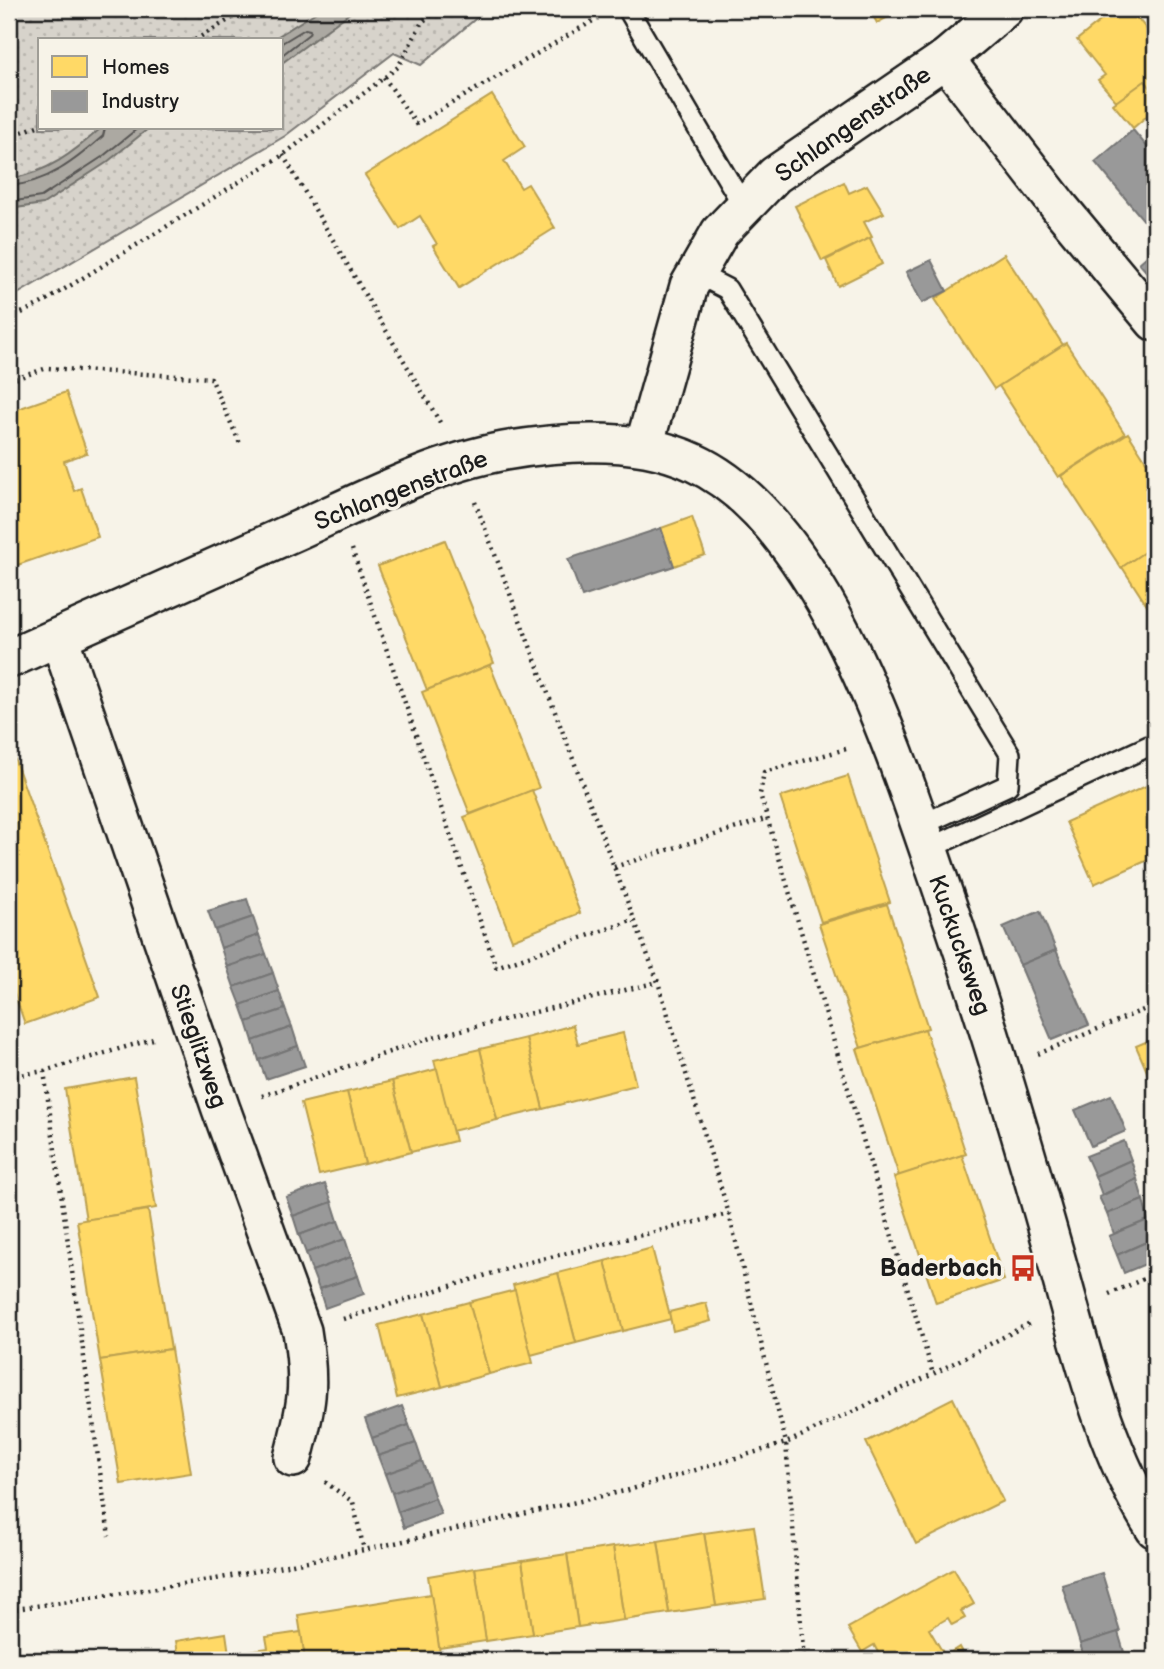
<svg xmlns="http://www.w3.org/2000/svg" width="1164" height="1669" viewBox="0 0 1164 1669" font-family="'Balsamiq Sans',sans-serif">
<style>
.park{fill:url(#park-dots);stroke:#7a7874;stroke-width:2;fill-rule:evenodd}
.water{fill:#aca9a2;stroke:#72716c;stroke-width:2}
.homes{fill:#ffd966;stroke:#bba050;stroke-width:2}
.industry{fill:#999;stroke:#747474;stroke-width:2}
.lines{fill:none;stroke-linecap:round;stroke-linejoin:round}
.shore{stroke:#565452;stroke-width:2}
.service-casing{stroke:#1c1c1c;stroke-width:24}
.minor-casing{stroke:#1c1c1c;stroke-width:42}
.path{stroke:#1c1c1c;stroke-width:4.5;stroke-dasharray:2 5;stroke-linecap:butt}
.service{stroke:#f7f3e8;stroke-width:19}
.minor{stroke:#f7f3e8;stroke-width:37}
.labels{text-anchor:middle;stroke-width:7;stroke-linejoin:round;paint-order:stroke}
.street-label{font-size:24px;fill:#1c1c1c;stroke:#f7f3e8}
.poi-label{font-size:24px;font-weight:bold;fill:#1c1c1c;stroke:#f7f3e8;text-anchor:end}
</style>
<defs>
<pattern id="park-dots" width="8" height="8" patternUnits="userSpaceOnUse" patternTransform="scale(1.75)"><rect width="8" height="8" fill="#d7d3cb"/><path d="M2 2h.1M6 6h.1" fill="none" stroke="#b8b5ae" stroke-width="1.8" stroke-linecap="round"/></pattern>
</defs>
<rect width="100%" height="100%" fill="#f7f3e8"/>
<filter id="ink" filterUnits="userSpaceOnUse"><feTurbulence type="fractalNoise" baseFrequency=".0143" numOctaves="2"/><feDisplacementMap in="SourceGraphic" scale="14" xChannelSelector="R" yChannelSelector="G"/><feConvolveMatrix kernelMatrix="1 2 1 2 8 2 1 2 1" color-interpolation-filters="sRGB"/></filter>
<g filter="url(#ink)">
<path class="park" d="M9,9H487L421,65L394,53L285,136L9,299ZM40,40H282V128H40Z"/>
<g class="water">
<path d="M321,9H355L282,63V40H272Z"/>
<path d="M101,128H149L106,163L43,204L9,209V179C47,173 73,153 101,128Z"/>
</g>
<g class="homes">
<path d="M869,9H903L877,23Z"/>
<path d="M1115,9H1130L1155,39V93L1145,81L1117,102L1098,80L1105,75L1077,40Z"/>
<path d="M1145,81L1155,93V109L1133,128L1113,104Z"/>
<path d="M492,95L525,147L504,161L521,188L528,184L555,228L459,288L433,246L437,244L420,216L400,229L365,175Z"/>
<path d="M844,182L849,193L867,185L884,213L864,222L872,237L822,261L795,206Z"/>
<path d="M870,238L882,264L838,286L826,260Z"/>
<path d="M1004,254L1063,345L994,389L935,299Z"/>
<path d="M1066,343L1125,434L1058,477L999,386Z"/>
<path d="M66,392L87,453L64,461L74,491L81,488L98,537L9,568V412Z"/>
<path d="M1128,433L1155,475V545L1121,568L1061,476Z"/>
<path d="M692,517L705,555L674,566L661,528Z"/>
<path d="M445,540L494,663L427,690L378,566Z"/>
<path d="M1155,545V618L1122,567Z"/>
<path d="M490,665L539,788L470,814L422,692Z"/>
<path d="M11,749L100,997L25,1024L9,978V750Z"/>
<path d="M848,776L890,902L821,922L780,797Z"/>
<path d="M1155,782V857L1094,884L1066,822Z"/>
<path d="M532,790L580,913L512,940L464,817Z"/>
<path d="M887,904L928,1028L861,1048L819,924Z"/>
<path d="M573,1025L578,1044L623,1033L636,1085L543,1109L526,1038Z"/>
<path d="M925,1029L966,1154L899,1176L857,1049Z"/>
<path d="M526,1038L543,1109L497,1120L480,1049Z"/>
<path d="M1155,1038V1090L1136,1046Z"/>
<path d="M480,1049L497,1120L452,1131L434,1060Z"/>
<path d="M437,1069L455,1141L411,1152L392,1081Z"/>
<path d="M134,1077L156,1208L86,1220L65,1089Z"/>
<path d="M392,1081L411,1152L365,1164L347,1092Z"/>
<path d="M347,1092L365,1164L319,1175L301,1103Z"/>
<path d="M962,1155L1004,1280L936,1303L894,1177Z"/>
<path d="M148,1210L171,1349L100,1360L77,1221Z"/>
<path d="M652,1248L671,1319L623,1331L605,1261Z"/>
<path d="M605,1261L623,1331L576,1343L558,1273Z"/>
<path d="M558,1273L576,1343L531,1355L513,1285Z"/>
<path d="M515,1290L533,1363L489,1374L469,1302Z"/>
<path d="M469,1302L489,1374L442,1387L423,1314Z"/>
<path d="M706,1303L711,1321L673,1331L669,1312Z"/>
<path d="M423,1314L442,1387L397,1398L379,1325Z"/>
<path d="M171,1349L191,1473L121,1484L100,1360Z"/>
<path d="M953,1398L1003,1501L916,1544L866,1442Z"/>
<path d="M754,1526L765,1599L716,1606L704,1533Z"/>
<path d="M704,1533L716,1606L669,1613L658,1541Z"/>
<path d="M658,1541L669,1613L624,1620L613,1547Z"/>
<path d="M613,1547L624,1620L578,1627L567,1554Z"/>
<path d="M567,1554L578,1627L533,1634L522,1561Z"/>
<path d="M522,1561L533,1634L486,1641L475,1568Z"/>
<path d="M475,1568L486,1641L439,1648L428,1576Z"/>
<path d="M954,1569L974,1604L961,1611L965,1618L952,1625L948,1618L929,1629L945,1656L959,1647L966,1660H882L874,1645L862,1652L848,1628Z"/>
<path d="M431,1594L441,1660H305L298,1615Z"/>
<path d="M301,1632L305,1660H179L176,1641L226,1633L229,1654L268,1648L266,1637Z"/>
<path d="M137,1655L138,1660H104Z"/>
</g>
<g class="industry">
<path d="M1133,130L1155,156V234L1095,162Z"/>
<path d="M1155,249V282L1139,263Z"/>
<path d="M931,260L947,291L922,303L906,272Z"/>
<path d="M661,528L674,566L582,597L568,559Z"/>
<path d="M247,899L253,917L215,930L208,911Z"/>
<path d="M1040,911L1056,950L1020,965L1003,927Z"/>
<path d="M253,917L259,935L221,948L215,930Z"/>
<path d="M259,935L266,954L227,967L221,948Z"/>
<path d="M1056,950L1089,1025L1052,1040L1020,965Z"/>
<path d="M266,954L273,973L234,987L227,967Z"/>
<path d="M273,973L279,991L241,1005L234,987Z"/>
<path d="M279,991L285,1009L247,1022L241,1005Z"/>
<path d="M285,1009L292,1027L253,1041L247,1022Z"/>
<path d="M292,1027L298,1046L259,1060L253,1041Z"/>
<path d="M298,1046L305,1066L266,1079L259,1060Z"/>
<path d="M1111,1095L1126,1131L1091,1146L1075,1110Z"/>
<path d="M1124,1141L1131,1160L1095,1176L1086,1156Z"/>
<path d="M1131,1160L1137,1179L1102,1195L1095,1176Z"/>
<path d="M1137,1179L1143,1200L1107,1214L1099,1197Z"/>
<path d="M325,1184L332,1202L293,1216L286,1197Z"/>
<path d="M1143,1200L1148,1220L1114,1234L1107,1214Z"/>
<path d="M332,1202L338,1221L299,1235L293,1216Z"/>
<path d="M1148,1220L1153,1239L1117,1255L1109,1236Z"/>
<path d="M338,1221L345,1239L306,1253L299,1235Z"/>
<path d="M345,1239L351,1257L312,1271L306,1253Z"/>
<path d="M1153,1239L1155,1260L1124,1273L1117,1255Z"/>
<path d="M351,1257L358,1276L319,1289L312,1271Z"/>
<path d="M358,1276L364,1294L325,1308L319,1289Z"/>
<path d="M402,1406L409,1425L372,1438L365,1419Z"/>
<path d="M409,1425L416,1443L378,1456L372,1438Z"/>
<path d="M416,1443L422,1461L385,1474L378,1456Z"/>
<path d="M422,1461L429,1480L392,1493L385,1474Z"/>
<path d="M429,1480L435,1498L398,1512L392,1493Z"/>
<path d="M435,1498L441,1514L404,1528L398,1512Z"/>
<path d="M1102,1573L1120,1632L1080,1644L1062,1585Z"/>
<path d="M1118,1632L1124,1652L1085,1660L1080,1644Z"/>
</g>
<g class="lines">
<g class="shore">
<path d="M282,43L305,29L310,30L309,34L282,55"/>
<path d="M9,186C47,183 75,161 103,136L105,128"/>
<path d="M9,202L41,197L102,157L138,128"/>
</g>
<defs>
<g id="service">
<path d="M629,11L744,207"/>
<path d="M696,273L727,289L1010,754L1008,785L919,826"/>
<path d="M928,849L1155,743"/>
</g>
<g id="minor">
<path d="M945,59L1061,209L1155,322"/>
<path d="M644,446L689,286L720,232L775,175L945,59L1004,9"/>
<path d="M59,637L221,1109L302,1331C311,1386 307,1405 293,1458"/>
<path d="M9,659C105,616 202,573 298,530C364,500 433,464 504,451C563,441 638,436 693,462C825,522 899,764 943,892C983,1008 1018,1124 1051,1241C1079,1337 1100,1444 1155,1529"/>
</g>
</defs>
<use href="#service" class="service-casing"/>
<use href="#minor" class="minor-casing"/>
<g class="path">
<path d="M195,40L247,9"/>
<path d="M384,77L416,124L598,18"/>
<path d="M9,137L40,125"/>
<path d="M283,155L441,424"/>
<path d="M9,319L42,303L283,155L398,67L422,22L439,9"/>
<path d="M9,381L47,368L211,378L241,446"/>
<path d="M475,502L658,982L729,1214L786,1443L804,1660"/>
<path d="M352,549L496,967L634,920"/>
<path d="M846,749L764,772L760,794L933,1374"/>
<path d="M614,867L765,819"/>
<path d="M1038,1054L1155,1005"/>
<path d="M44,1071L109,1536"/>
<path d="M9,1077L44,1071L153,1039"/>
<path d="M262,1096L433,1037L658,982"/>
<path d="M1109,1294L1155,1274"/>
<path d="M343,1319L526,1263L729,1214"/>
<path d="M325,1482L353,1502L364,1550"/>
<path d="M9,1610L216,1579L364,1550L629,1490L786,1443L933,1374L1032,1322"/>
</g>
<use href="#service" class="service"/>
<use href="#minor" class="minor"/>
</g>
</g>
<defs>
<symbol id="bus-bare" viewBox="-9 -9 18 18"><path d="M-5-6H5V4H4V6H2V4H-2V6H-4V4H-5ZM-3.5-4V0h7V-4ZM-3.5 1.2v1.5H-2V1.2ZM2 1.2v1.5H3.5V1.2Z" fill="#c8321e" stroke="#f7f3e8" stroke-width="2.5" paint-order="stroke"/></symbol>
</defs>
<g fill-rule="evenodd">
<use href="#bus-bare" x="1004" y="1249" width="38" height="38"/>
</g>
<g class="labels">
<g class="street-label">
<text transform="translate(853 124) rotate(-35)" y="8">Schlangenstraße</text>
<text transform="translate(401 490) rotate(-21)" y="8">Schlangenstraße</text>
<text transform="translate(960 945) rotate(71)" y="8">Kuckucksweg</text>
<text transform="translate(199 1046) rotate(71)" y="8">Stieglitzweg</text>
</g>
<g class="poi-label">
<text x="1002" y="1276">Baderbach</text>
</g>
</g>
<rect width="1164" height="1669" fill="none" stroke="#f7f3e8" stroke-width="35"/>
<rect x="18" y="18" width="1129" height="1634" fill="none" stroke="#1c1c1c" stroke-width="2.5" filter="url(#ink)"/>
<rect x="38" y="38" width="245" height="91" fill="#f7f3e8" stroke="#9f9d96" stroke-width="2"/>
<rect x="52" y="56" width="35" height="21" fill="#ffd966" stroke="#9f9d96" stroke-width="2"/>
<text x="102" y="74" font-size="21" fill="#1c1c1c">Homes</text>
<rect x="52" y="91" width="35" height="21" fill="#999999" stroke="#9f9d96" stroke-width="2"/>
<text x="102" y="108" font-size="21" fill="#1c1c1c">Industry</text>
</svg>
